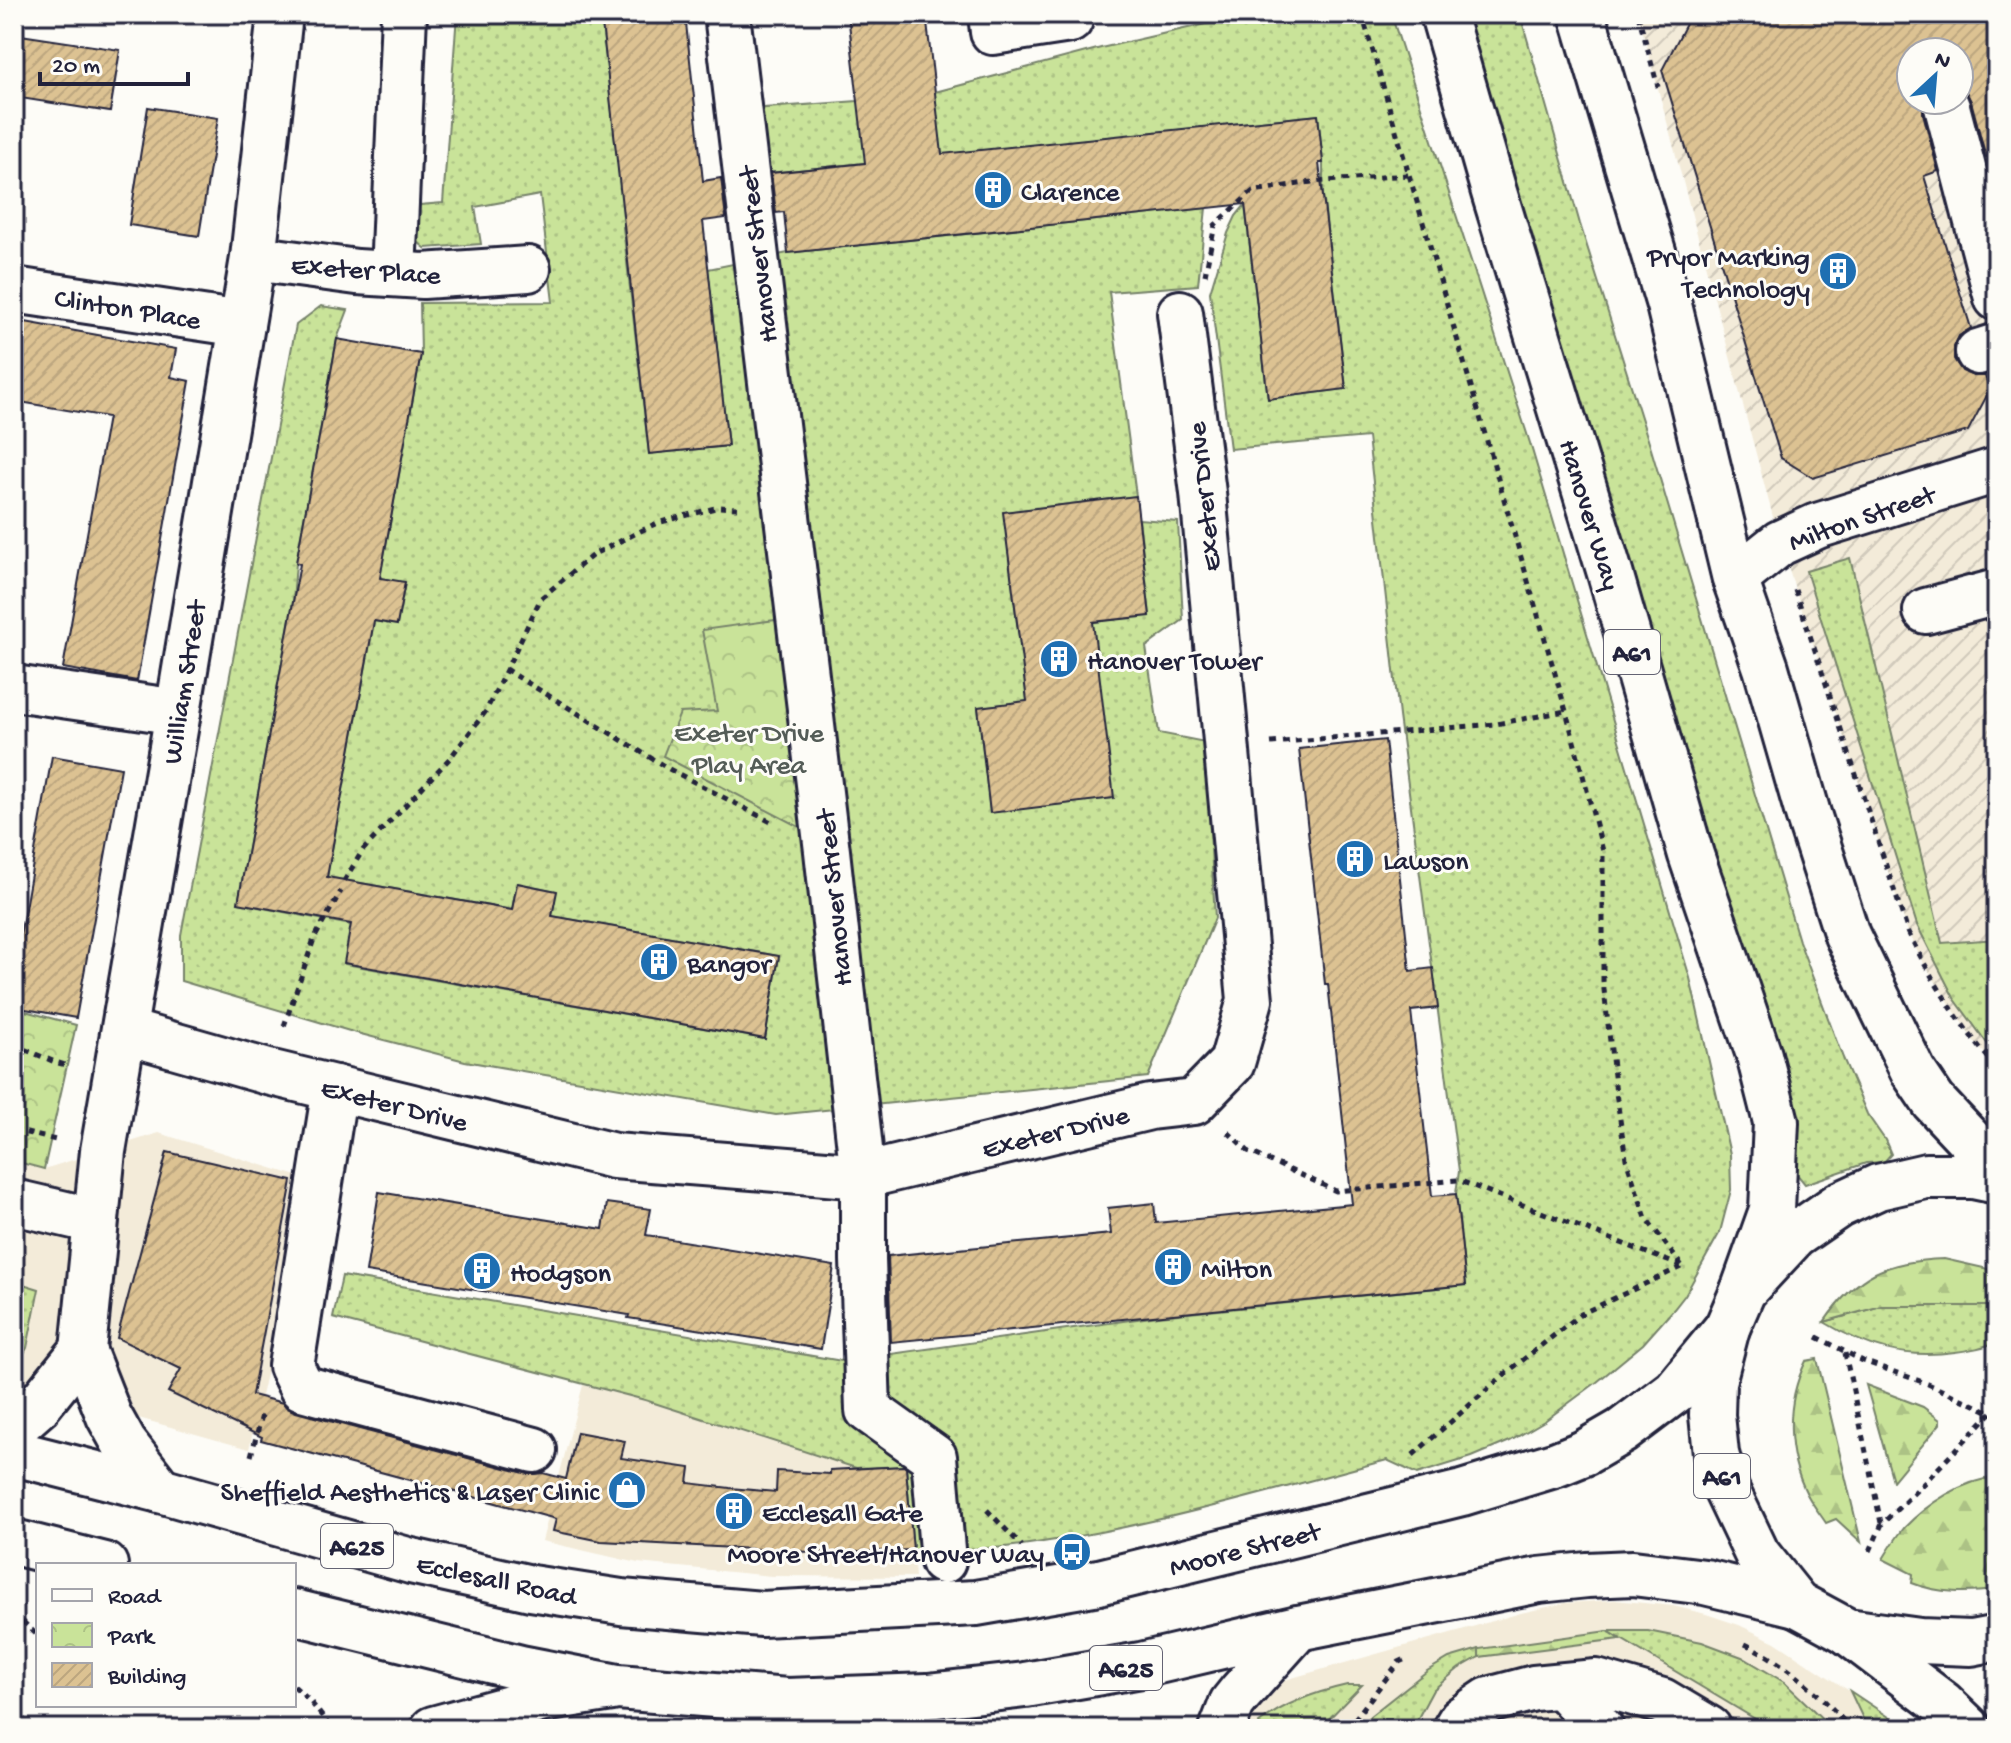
<svg xmlns="http://www.w3.org/2000/svg" width="2011" height="1743" viewBox="0 0 2011 1743" font-family="'Gochi Hand',sans-serif">
<style>
.built{fill:#f3ebd9}
.industrial{fill:url(#industrial-furrows);fill-rule:evenodd}
.grass{fill:url(#grass-dots);stroke:#76826a;stroke-width:2}
.forest{fill:url(#forest-firs);stroke:#76826a;stroke-width:2}
.park{fill:url(#park-crowns);stroke:#76826a;stroke-width:2}
.building{fill:url(#building-hatch);stroke:#22223b;stroke-width:2}
.lines{fill:none;stroke-linecap:round;stroke-linejoin:round}
.minor-casing{stroke:#22223b;stroke-width:50}
.major-casing{stroke:#22223b;stroke-width:50}
.highway-casing{stroke:#22223b;stroke-width:50}
.path{stroke:#22223b;stroke-width:5;stroke-dasharray:6 6;stroke-linecap:butt}
.minor{stroke:#fdfcf7;stroke-width:44}
.major{stroke:#fdfcf7;stroke-width:44}
.highway{stroke:#fdfcf7;stroke-width:44}
.labels{text-anchor:middle;stroke-width:6;stroke-linejoin:round;paint-order:stroke}
.shield{fill:#fdfcf7;stroke:#646373;stroke-width:2}
.shield-label{font-size:26px;font-weight:bold;fill:#22223b}
.poi-label{font-size:28px;fill:#22223b;stroke:#fdfcf7;text-anchor:start}
.street-label{font-size:28px;fill:#22223b;stroke:#fdfcf7}
.park-label{font-size:28px;fill:#545c57;stroke:#fdfcf7}
</style>
<defs>
<pattern id="industrial-furrows" width="10" height="10" patternUnits="userSpaceOnUse" patternTransform="scale(2)"><rect width="10" height="10" fill="#f3ebd9"/><path d="M-1 1l2-2M0 10L10 0M9 11l2-2" fill="none" stroke="#d0c9bb"/></pattern>
<pattern id="grass-dots" width="8" height="8" patternUnits="userSpaceOnUse" patternTransform="scale(2)"><rect width="8" height="8" fill="#c9e399"/><path d="M2 2h.1M6 6h.1" fill="none" stroke="#acc285" stroke-width="1.8" stroke-linecap="round"/></pattern>
<pattern id="forest-firs" width="22" height="20" patternUnits="userSpaceOnUse" patternTransform="scale(2)"><rect width="22" height="20" fill="#c9e399"/><path d="M5 1l3.5 6h-7zM16 11l3.5 6h-7z" fill="#acc285"/></pattern>
<pattern id="park-crowns" width="20" height="18" patternUnits="userSpaceOnUse" patternTransform="scale(2)"><rect width="20" height="18" fill="#c9e399"/><path d="M2 6a3 3 0 1 1 6 0M12 15a3 3 0 1 1 6 0" fill="none" stroke="#acc285"/></pattern>
<pattern id="building-hatch" width="6" height="6" patternUnits="userSpaceOnUse" patternTransform="scale(2)"><rect width="6" height="6" fill="#dcc292"/><path d="M-1 1l2-2M0 6l6-6M5 7l2-2" fill="none" stroke="#bca67f"/></pattern>
</defs>
<rect width="100%" height="100%" fill="#fdfcf7"/>
<filter id="ink" filterUnits="userSpaceOnUse"><feTurbulence type="fractalNoise" baseFrequency=".0125" numOctaves="2"/><feDisplacementMap in="SourceGraphic" scale="16" xChannelSelector="R" yChannelSelector="G"/><feConvolveMatrix kernelMatrix="1 2 1 2 8 2 1 2 1" color-interpolation-filters="sRGB"/></filter>
<g filter="url(#ink)">
<g class="built">
<path d="M159,1133L310,1180L249,1449L14,1383V1161L44,1169Z"/>
<path d="M583,1385L645,1400L856,1468L906,1466L915,1577L772,1576L638,1563L542,1541Z"/>
<path d="M1615,1600L1673,1606L1706,1614L1739,1625L1775,1642L1907,1729H1203L1211,1701L1521,1613L1565,1603Z"/>
</g>
<path class="industrial" d="M1638,14H1997V1068L1973,1040L1921,959L1908,932L1780,543ZM1911,52H1959V100H1911Z"/>
<g class="grass">
<path d="M457,14H601L621,192L661,222L623,227L649,454L728,446L708,269L788,253L1206,208L1198,285L1109,292L1136,496L1004,512L1018,632L1041,700L978,707L990,812L1113,798L1086,623L1150,615L1139,519L1178,522L1183,620L1146,647L1159,733L1205,742L1215,918L1148,1077L776,1115L465,1061L353,1032L181,981V935L296,325L321,306L348,310L337,339L296,563L293,602L238,903L351,925L345,964L765,1039L779,956L552,916L556,891L517,883L512,910L327,877L374,621L397,624L405,583L380,578L421,354L420,303L553,302L540,195L475,207L481,244L425,248L409,235L408,206L443,203Z"/>
<path d="M1249,14H1391L1530,443L1690,978L1730,1154L1731,1190L1720,1232L1685,1295L1674,1309L1643,1344L1597,1382L1546,1420L1510,1441L1472,1457L1417,1474L1387,1460C1261,1493 1134,1532 1005,1547C974,1550 943,1549 913,1550L906,1466L856,1468L645,1400L333,1318L342,1276L842,1361L1158,1316L1466,1285L1456,1194L1459,1171L1399,716L1368,437L1230,449L1210,292L1228,233L1236,216L1245,205L1268,399L1346,389L1323,195V163L1318,115L779,172L746,173L738,110L858,101L935,92L1101,48Z"/>
<path d="M1461,14H1520L1580,224L1651,449L1799,941L1843,1058L1867,1114L1885,1140L1891,1154L1884,1162L1866,1163L1805,1184L1797,1174L1792,1114L1700,835L1545,281L1491,116Z"/>
<path d="M1850,558L1942,943L1997,939V1057L1954,998L1917,925L1806,571Z"/>
<path d="M23,1284L39,1289L27,1348L23,1355L14,1365V1317Z"/>
<path d="M1936,1305L1997,1306V1341C1984,1348 1970,1350 1955,1352C1904,1359 1867,1348 1824,1322L1881,1306Z"/>
<path d="M1608,1631H1648L1702,1642L1742,1657L1784,1682L1833,1729H1772Z"/>
<path d="M1479,1649V1657L1458,1669L1433,1690L1412,1729H1358L1370,1716L1427,1671L1449,1658Z"/>
<path d="M1347,1685H1362L1319,1729H1261L1259,1723C1284,1703 1316,1692 1347,1685Z"/>
<path d="M1850,1691L1907,1729H1871L1865,1723Z"/>
</g>
<g class="forest">
<path d="M1944,1259L1997,1271V1306H1881L1824,1322C1857,1274 1886,1261 1944,1259Z"/>
<path d="M1817,1359L1861,1542L1836,1519L1826,1523C1820,1514 1813,1505 1808,1496C1786,1454 1785,1404 1806,1361Z"/>
<path d="M1866,1385L1923,1407L1940,1420V1424L1893,1481Z"/>
<path d="M1997,1477V1590C1968,1593 1939,1594 1912,1583L1913,1574L1883,1559C1889,1549 1896,1538 1904,1528C1927,1504 1963,1480 1997,1477Z"/>
<path d="M1608,1631L1620,1639L1479,1657V1649Z"/>
</g>
<g class="park">
<path d="M783,619L807,831L663,756L680,713L717,711L702,630Z"/>
<path d="M14,1008L76,1025L44,1169L14,1161Z"/>
</g>
<g class="building">
<path d="M601,14H685L703,181L721,178L726,218L703,221L728,446L649,454Z"/>
<path d="M848,14H926L942,154L1318,115L1323,163H1319L1346,389L1268,399L1245,204L788,253L784,212L776,213L771,173L865,163Z"/>
<path d="M1706,14H1997V154L1986,157L1971,101L1965,90L1959,86V52H1911V100H1923V113L1938,171L1924,176L1971,328L1959,336L1954,347V359L1962,371L1973,376H1985L1990,390L1968,431L1813,478L1781,458L1662,70L1688,20Z"/>
<path d="M14,34L120,50L110,112L14,97Z"/>
<path d="M148,107L218,118L199,236L129,225Z"/>
<path d="M14,320L176,349L171,377L190,381L137,681L63,668L108,417L14,401Z"/>
<path d="M337,339L421,354L380,578L405,582L397,625L374,621L327,877L512,910L517,883L557,891L552,916L779,956L765,1039L344,963L351,924L238,903L300,564L296,563Z"/>
<path d="M1136,496L1150,616L1093,622L1114,798L990,813L978,707L1027,701L1003,512Z"/>
<path d="M1385,740L1410,971L1433,968L1438,1008L1411,1011L1432,1196L1456,1194L1466,1285L891,1342L888,1256L1111,1234L1108,1208L1154,1203L1156,1223L1352,1204L1328,984H1325L1299,749Z"/>
<path d="M52,756L121,768L76,1018L14,1007V970Z"/>
<path d="M167,1152L292,1181L252,1395L283,1403L287,1408L296,1412L528,1474L543,1473L566,1479L577,1432L625,1441L621,1458L690,1468L688,1483L730,1488L776,1492L777,1471L830,1474V1470L904,1466L906,1468L913,1550L830,1553L601,1541L553,1531L556,1519L261,1440L262,1437L168,1392L181,1369L117,1338Z"/>
<path d="M379,1192L603,1229L607,1203L651,1209L646,1235L834,1266L821,1349L628,1318L629,1315L366,1272Z"/>
</g>
<g class="lines">
<defs>
<g id="minor">
<path d="M727,14L827,851L863,1176V1260L868,1410L934,1457L943,1561"/>
<path d="M991,14L993,32L1070,20L1068,14"/>
<path d="M1947,107L1997,298"/>
<path d="M253,258L357,272L423,276L528,269"/>
<path d="M393,274L404,14"/>
<path d="M14,290L242,324"/>
<path d="M1978,352L1997,346"/>
<path d="M1735,579L1780,543L1817,526L1997,470"/>
<path d="M1926,611L1997,592"/>
<path d="M14,688L178,712"/>
<path d="M124,1031L268,1072L614,1156L863,1176L1150,1107L1194,1102L1232,1063L1250,1000L1203,493L1180,313"/>
<path d="M335,1088L291,1366L302,1388L534,1450"/>
<path d="M14,1202L95,1221"/>
<path d="M14,1427L38,1406L83,1350"/>
<path d="M160,1490L124,1443L109,1416L83,1350L103,1151L178,712L253,258L280,14"/>
<path d="M1562,1686L1601,1729"/>
<path d="M433,1729L543,1699L612,1688"/>
<path d="M1222,1729L1232,1703L1240,1693L1298,1628"/>
<path d="M1455,1729L1461,1719L1489,1700L1534,1688L1596,1682L1662,1701L1709,1729"/>
</g>
<g id="major">
<path d="M14,1453L160,1490L411,1561L531,1588L621,1602L762,1614L976,1603L1099,1582L1462,1493L1557,1464L1584,1453L1622,1431L1675,1391L1727,1328"/>
<path d="M14,1542L105,1565"/>
<path d="M294,1612L521,1668L618,1687L787,1701L928,1696L1025,1685L1141,1665L1298,1628L1490,1590L1539,1580L1587,1575L1633,1573L1705,1582L1797,1604"/>
</g>
<g id="highway">
<path d="M1443,14L1494,192L1610,573L1691,855L1759,1055L1776,1122L1772,1210L1743,1291"/>
<path d="M1582,14L1669,305L1735,579L1766,668L1808,814L1847,935L1913,1071L1934,1102L1997,1169"/>
<path d="M1997,1181L1973,1176H1926L1878,1187L1839,1205L1794,1236L1743,1291L1727,1328L1713,1382L1712,1415L1716,1454L1726,1489L1757,1554L1797,1604L1847,1631L1920,1641L1971,1643L1997,1638"/>
<path d="M1848,1632L1943,1704L1969,1729"/>
</g>
</defs>
<use href="#minor" class="minor-casing"/>
<use href="#major" class="major-casing"/>
<use href="#highway" class="highway-casing"/>
<g class="path">
<path d="M1362,14L1566,711L1603,851V981L1616,1093L1626,1159L1646,1218L1682,1266"/>
<path d="M1638,14L1658,87"/>
<path d="M1205,275L1215,225L1253,191L1312,182L1409,175"/>
<path d="M1795,590L1908,932C1932,981 1961,1027 1997,1068"/>
<path d="M505,669L669,769L775,824"/>
<path d="M1271,743L1496,724L1566,711"/>
<path d="M344,881L363,850L450,758L486,711L541,598L594,554L657,523L719,507L737,508"/>
<path d="M284,1026L314,939L341,891"/>
<path d="M14,1045L55,1062L69,1066"/>
<path d="M14,1130L56,1140"/>
<path d="M1228,1132L1248,1151L1336,1191L1458,1180L1681,1266"/>
<path d="M1817,1337L1863,1361L1928,1384L1997,1415"/>
<path d="M1845,1353L1881,1523"/>
<path d="M1413,1455L1505,1374L1581,1314L1681,1267"/>
<path d="M251,1456L262,1415"/>
<path d="M987,1510L1022,1546"/>
<path d="M1870,1551L1882,1524L1924,1483L1992,1412L1997,1404"/>
<path d="M14,1613L38,1636"/>
<path d="M1745,1644C1788,1664 1820,1694 1851,1729"/>
<path d="M294,1686L310,1701L332,1729"/>
<path d="M1347,1729L1399,1662L1408,1658"/>
</g>
<use href="#minor" class="minor"/>
<use href="#major" class="major"/>
<use href="#highway" class="highway"/>
</g>
</g>
<defs>
<symbol id="building-disc" viewBox="-11 -11 22 22"><circle r="9.5" fill="#1f6fb2" stroke="#fdfcf7"/><path d="M-4-6H4V6H1V3H-1V6H-4ZM-2.5-4.3h1.7v1.8h-1.7ZM.8-4.3h1.7v1.8H.8ZM-2.5-1h1.7V.8h-1.7ZM.8-1h1.7V.8H.8Z" fill="#fff"/></symbol>
<symbol id="shop-disc" viewBox="-11 -11 22 22"><circle r="9.5" fill="#1f6fb2" stroke="#fdfcf7"/><path d="M-5-2.5h2.3a2.7 3.5 0 0 1 5.4 0H5L5.5 6h-11ZM-1.5-2.5h3a1.5 2.3 0 0 0-3 0Z" fill="#fff"/></symbol>
<symbol id="bus-disc" viewBox="-11 -11 22 22"><circle r="9.5" fill="#1f6fb2" stroke="#fdfcf7"/><path d="M-5-6H5V4H4V6H2V4H-2V6H-4V4H-5ZM-3.5-4V0h7V-4ZM-3.5 1.2v1.5H-2V1.2ZM2 1.2v1.5H3.5V1.2Z" fill="#fff"/></symbol>
</defs>
<g fill-rule="evenodd">
<use href="#building-disc" x="971" y="168" width="44" height="44"/>
<use href="#building-disc" x="1816" y="249" width="44" height="44"/>
<use href="#building-disc" x="1037" y="637" width="44" height="44"/>
<use href="#building-disc" x="1333" y="837" width="44" height="44"/>
<use href="#building-disc" x="637" y="940" width="44" height="44"/>
<use href="#building-disc" x="1151" y="1245" width="44" height="44"/>
<use href="#building-disc" x="460" y="1249" width="44" height="44"/>
<use href="#shop-disc" x="605" y="1468" width="44" height="44"/>
<use href="#building-disc" x="712" y="1489" width="44" height="44"/>
<use href="#bus-disc" x="1050" y="1530" width="44" height="44"/>
</g>
<g class="labels">
<g class="shield">
<rect x="1604" y="630" width="56" height="44" rx="6"/>
<rect x="1694" y="1454" width="56" height="44" rx="6"/>
<rect x="321" y="1524" width="72" height="44" rx="6"/>
<rect x="1090" y="1646" width="72" height="44" rx="6"/>
</g>
<g class="shield-label">
<text x="1632" y="661">A61</text>
<text x="1722" y="1485">A61</text>
<text x="357" y="1555">A625</text>
<text x="1126" y="1677">A625</text>
</g>
<g class="poi-label">
<text x="1021" y="200">Clarence</text>
<text x="1810" y="265" text-anchor="end">Pryor Marking<tspan x="1810" dy="32">Technology</tspan></text>
<text x="1087" y="669">Hanover Tower</text>
<text x="1383" y="869">Lawson</text>
<text x="687" y="972">Bangor</text>
<text x="1201" y="1277">Milton</text>
<text x="510" y="1281">Hodgson</text>
<text x="599" y="1500" text-anchor="end">Sheffield Aesthetics &amp; Laser Clinic</text>
<text x="762" y="1521">Ecclesall Gate</text>
<text x="1044" y="1562" text-anchor="end">Moore Street/Hanover Way</text>
</g>
<g class="street-label">
<text transform="translate(756 255) rotate(-97)" y="10">Hanover Street</text>
<text transform="translate(366 268) rotate(4)" y="10">Exeter Place</text>
<text transform="translate(128 307) rotate(9)" y="10">Clinton Place</text>
<text transform="translate(1202 497) rotate(-96)" y="10">Exeter Drive</text>
<text transform="translate(1592 514) rotate(73)" y="10">Hanover Way</text>
<text transform="translate(1861 516) rotate(-19)" y="10">Milton Street</text>
<text transform="translate(182 682) rotate(-81)" y="10">William Street</text>
<text transform="translate(832 898) rotate(-96)" y="10">Hanover Street</text>
<text transform="translate(395 1103) rotate(14)" y="10">Exeter Drive</text>
<text transform="translate(1055 1130) rotate(-14)" y="10">Exeter Drive</text>
<text transform="translate(1244 1547) rotate(-14)" y="10">Moore Street</text>
<text transform="translate(497 1578) rotate(12)" y="10">Ecclesall Road</text>
</g>
<g class="park-label">
<text x="749" y="741">Exeter Drive<tspan x="749" dy="32">Play Area</tspan></text>
</g>
</g>
<rect width="2011" height="1743" fill="none" stroke="#fdfcf7" stroke-width="48"/>
<rect x="24" y="24" width="1963" height="1695" fill="none" stroke="#22223b" stroke-width="3" filter="url(#ink)"/>
<rect x="36" y="1563" width="260" height="144" fill="#fdfcf7" stroke="#a5a5ac" stroke-width="2"/>
<rect x="52" y="1589" width="40" height="12" fill="#fdfcf7" stroke="#a5a5ac" stroke-width="2"/>
<text x="108" y="1603" font-size="24" fill="#22223b">Road</text>
<rect x="52" y="1623" width="40" height="24" fill="url(#park-crowns)" stroke="#a5a5ac" stroke-width="2"/>
<text x="108" y="1643" font-size="24" fill="#22223b">Park</text>
<rect x="52" y="1663" width="40" height="24" fill="url(#building-hatch)" stroke="#a5a5ac" stroke-width="2"/>
<text x="108" y="1683" font-size="24" fill="#22223b">Building</text>
<g transform="translate(1935 76) rotate(26)"><circle r="38" fill="#fdfcf7" stroke="#a5a5ac" stroke-width="2"/>
<path d="M0-6L14 30L0 20L-14 30Z" fill="#1f6fb2"/>
<text y="-12" font-size="22" font-weight="bold" text-anchor="middle" fill="#22223b">N</text>
</g>
<path d="M40 72v12h148v-12" fill="none" stroke="#22223b" stroke-width="4"/>
<text x="52" y="72" font-size="24" fill="#22223b" stroke="#fdfcf7" stroke-width="6" paint-order="stroke">20 m</text>
</svg>
